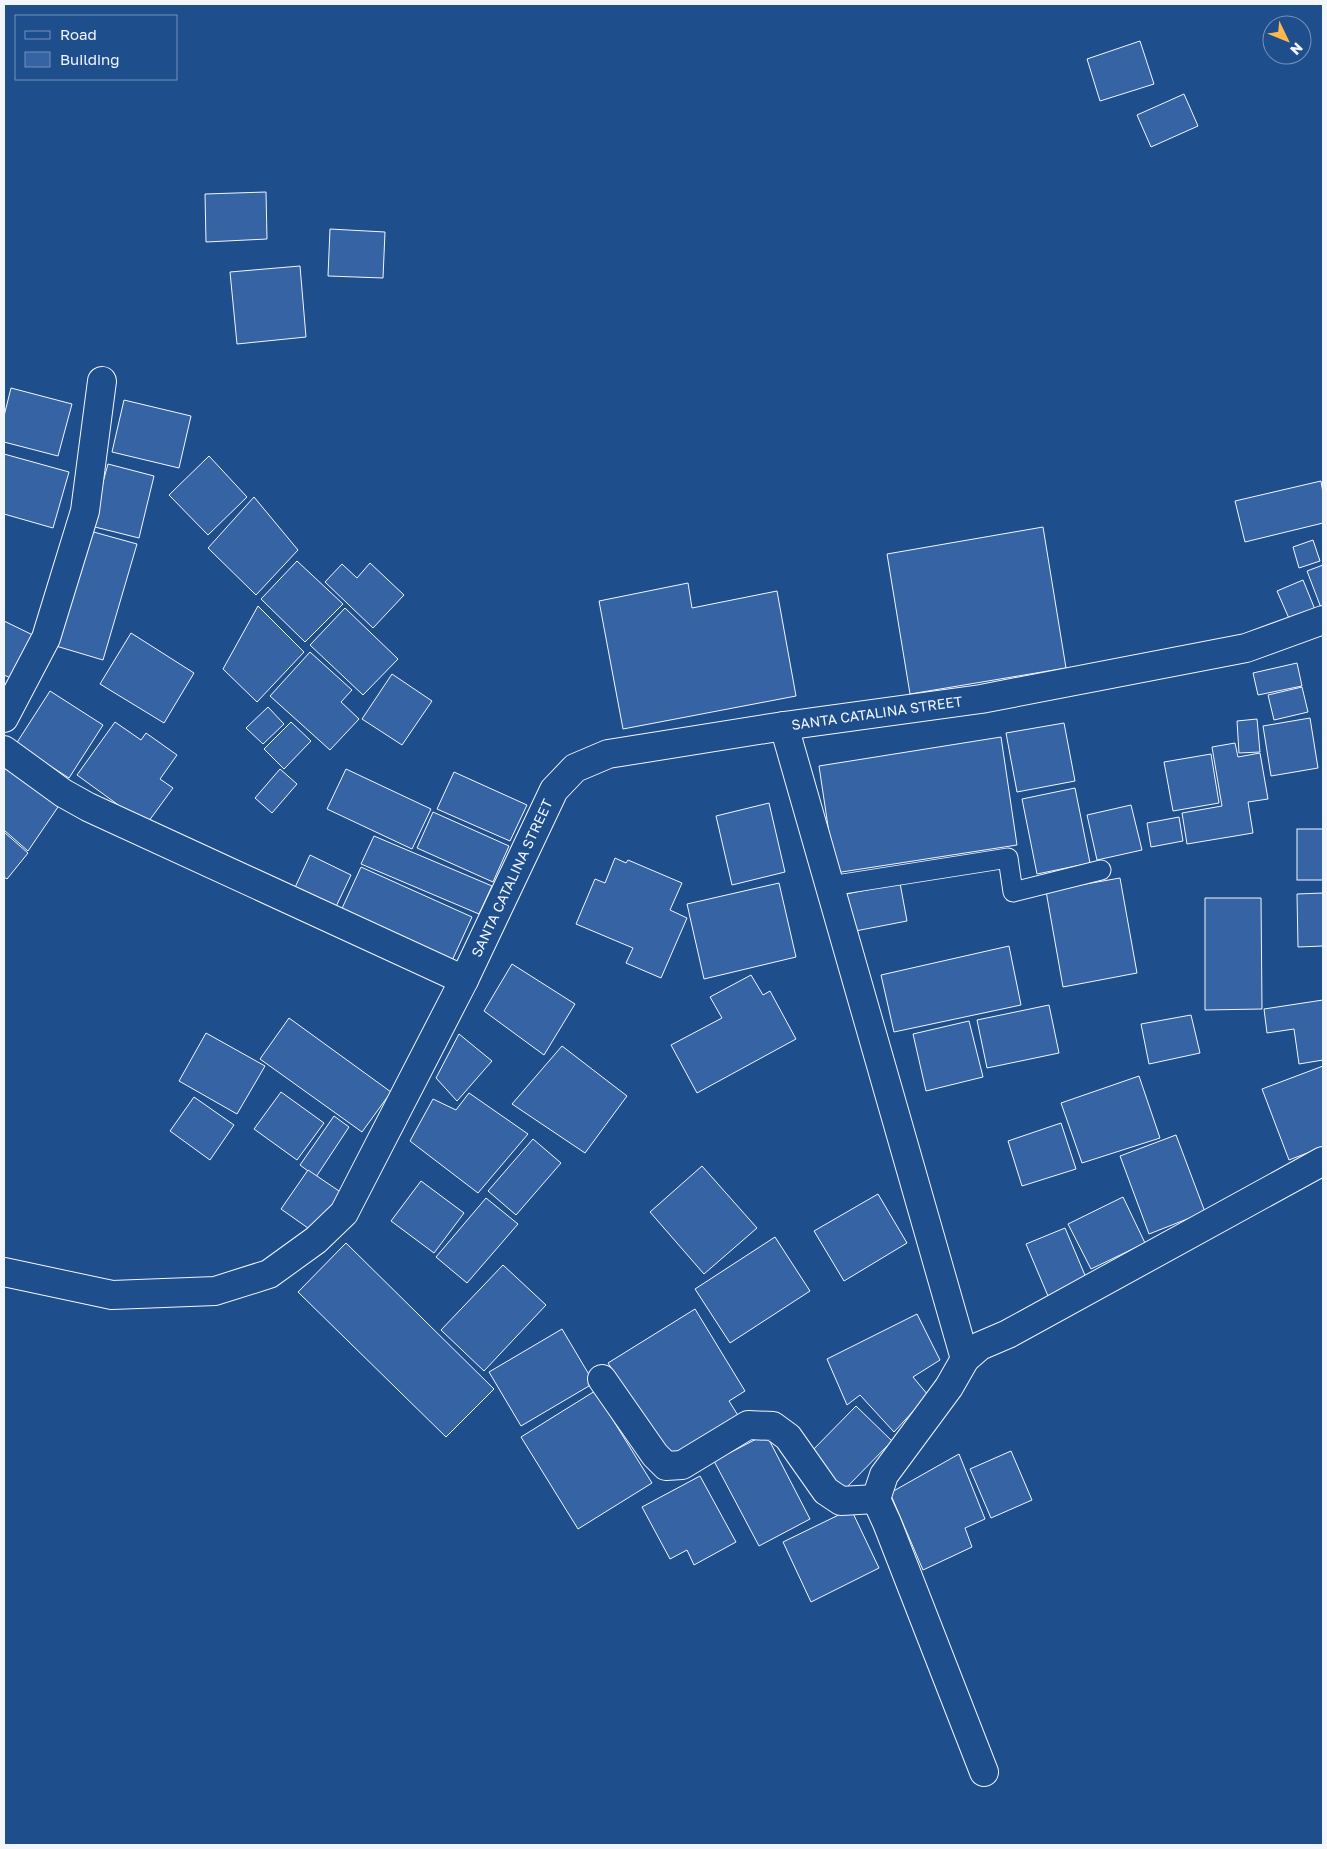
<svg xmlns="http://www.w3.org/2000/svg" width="1327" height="1849" viewBox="0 0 1327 1849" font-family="'Golos Text',sans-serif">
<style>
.building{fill:#3563a3;stroke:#f2f6ff}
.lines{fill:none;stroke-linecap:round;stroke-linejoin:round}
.service-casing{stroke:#f2f6ff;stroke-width:21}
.minor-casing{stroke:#f2f6ff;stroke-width:30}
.tertiary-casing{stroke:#f2f6ff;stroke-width:30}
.service{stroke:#1f4e8c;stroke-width:19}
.minor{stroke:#1f4e8c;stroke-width:28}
.tertiary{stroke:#1f4e8c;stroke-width:28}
.labels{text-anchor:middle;stroke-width:4;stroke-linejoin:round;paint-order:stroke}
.street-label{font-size:14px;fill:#f2f6ff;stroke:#1f4e8c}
</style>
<rect width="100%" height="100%" fill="#1f4e8c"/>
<g class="building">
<path d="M1140,41L1154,84L1100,101L1087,59Z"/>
<path d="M1184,94L1198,126L1151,147L1137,115Z"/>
<path d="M266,192L267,239L206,242L205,194Z"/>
<path d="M330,229L385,232L383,278L328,276Z"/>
<path d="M300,266L306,337L237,344L230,272Z"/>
<path d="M11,388L72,404L58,456L4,442V416Z"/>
<path d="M124,400L191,416L179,468L112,452Z"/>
<path d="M4,454L69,472L53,528L4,514Z"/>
<path d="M209,456L247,497L208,535L169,495Z"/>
<path d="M108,464L154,476L139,538L91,526Z"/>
<path d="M1321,481L1323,493V523L1245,542L1235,501Z"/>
<path d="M254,497L298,550L256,595L208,548Z"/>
<path d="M1043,527L1066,668L910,694L887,554Z"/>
<path d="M90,531L137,544L103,660L56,646Z"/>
<path d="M1313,540L1320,561L1299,568L1293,547Z"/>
<path d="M297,561L343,604L305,642L261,599Z"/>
<path d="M370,563L404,595L373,628L325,582L342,564L357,578Z"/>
<path d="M1323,565V613L1307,571Z"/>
<path d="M1303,580L1316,612L1291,623L1277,591Z"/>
<path d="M688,583L692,608L777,591L796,696L623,729L599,601Z"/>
<path d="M258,606L304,652L257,702L223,669Z"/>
<path d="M345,608L398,659L363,695L310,645Z"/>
<path d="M4,621L37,637L15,680L4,675Z"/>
<path d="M131,633L194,673L164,723L100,684Z"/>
<path d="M310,652L352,690L341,702L359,719L330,750L270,696Z"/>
<path d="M1297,663L1302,686L1258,695L1253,673Z"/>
<path d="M392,674L432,701L402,745L362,719Z"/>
<path d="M1302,687L1308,712L1274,720L1268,695Z"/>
<path d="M50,691L103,725L69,778L16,744Z"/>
<path d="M268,707L284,724L263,744L246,728Z"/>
<path d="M1310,718L1318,768L1271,776L1263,726Z"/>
<path d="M1257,719L1260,752L1239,753L1237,721Z"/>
<path d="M115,722L141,740L146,733L177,755L160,779L173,788L146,825L77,775Z"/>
<path d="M291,722L311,741L284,769L264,749Z"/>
<path d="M1064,723L1075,781L1017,792L1006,733Z"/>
<path d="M1001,737L1017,845L835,873L819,766Z"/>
<path d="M1235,743L1238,757L1260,753L1268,799L1248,802L1253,833L1187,844L1182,813L1222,806L1212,747Z"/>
<path d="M1211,754L1219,803L1173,811L1164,762Z"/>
<path d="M4,761L58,807L28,851L4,830Z"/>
<path d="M280,769L297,784L272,813L255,798Z"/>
<path d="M346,769L431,809L412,849L327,809Z"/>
<path d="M454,772L527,805L510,841L437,809Z"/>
<path d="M1075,788L1090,863L1037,874L1022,799Z"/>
<path d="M769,803L785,872L732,885L716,816Z"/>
<path d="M1131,805L1142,850L1097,860L1087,815Z"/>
<path d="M433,812L509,846L493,882L417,848Z"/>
<path d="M1179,817L1183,841L1151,847L1147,823Z"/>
<rect x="1297" y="829" width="26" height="51"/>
<path d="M4,832L28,853L7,879L4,877Z"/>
<path d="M374,836L492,886L479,914L361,864Z"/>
<path d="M310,855L351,875L333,913L292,894Z"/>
<path d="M615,858L626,863L628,860L682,883L670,910L687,918L661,978L626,963L633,948L576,924L595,879L605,883Z"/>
<path d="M361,867L472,917L450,965L339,915Z"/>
<path d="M1120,878L1137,973L1063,987L1046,891Z"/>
<path d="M779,883L796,957L704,979L687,904Z"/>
<path d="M900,883L907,921L850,932L842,895Z"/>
<path d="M1323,893V946L1298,947L1297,894Z"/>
<path d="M1205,898H1261L1262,1009L1205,1010Z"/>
<path d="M1009,946L1021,1005L894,1032L881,975Z"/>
<path d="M512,964L575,1004L544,1055L484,1011Z"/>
<path d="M751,975L763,995L770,991L796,1039L697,1093L671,1045L722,1018L710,997Z"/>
<path d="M1323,1000V1060L1299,1064L1294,1029L1267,1033L1264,1009Z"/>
<path d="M1049,1005L1059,1053L987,1068L977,1020Z"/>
<path d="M1191,1015L1200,1053L1149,1064L1141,1024Z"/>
<path d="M289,1018L391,1092L362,1132L260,1059Z"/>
<path d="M969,1021L983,1077L926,1091L913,1034Z"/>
<path d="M206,1033L265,1066L237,1114L179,1081Z"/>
<path d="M459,1034L492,1061L457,1101L436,1078Z"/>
<path d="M562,1046L627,1096L585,1153L512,1104Z"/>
<path d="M1323,1066V1147L1289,1160L1262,1089Z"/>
<path d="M1139,1076L1160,1138L1082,1163L1061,1103Z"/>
<path d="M281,1092L324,1123L297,1160L254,1129Z"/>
<path d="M469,1093L528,1134L478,1193L410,1141L433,1099L456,1110Z"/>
<path d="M194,1097L234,1125L210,1160L170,1131Z"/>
<path d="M334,1116L349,1127L316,1177L300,1165Z"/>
<path d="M1061,1123L1076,1169L1022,1186L1008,1141Z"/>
<path d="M1176,1135L1205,1212L1149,1234L1120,1156Z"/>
<path d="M533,1139L561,1163L516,1215L488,1191Z"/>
<path d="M702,1166L757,1228L704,1274L650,1212Z"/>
<path d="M308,1170L342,1193L315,1233L281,1209Z"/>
<path d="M421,1181L464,1213L434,1253L391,1221Z"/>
<path d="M878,1194L907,1243L844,1281L814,1231Z"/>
<path d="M1123,1197L1145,1243L1091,1269L1068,1224Z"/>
<path d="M486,1198L518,1224L467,1283L436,1257Z"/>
<path d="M1065,1228L1087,1280L1048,1296L1026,1244Z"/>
<path d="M775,1237L810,1291L730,1343L695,1289Z"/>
<path d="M346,1243L494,1389L446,1437L298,1292Z"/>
<path d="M503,1265L546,1305L484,1371L441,1330Z"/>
<path d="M695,1309L745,1391L729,1401L739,1417L668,1461L608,1363Z"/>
<path d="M917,1314L940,1360L913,1377L928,1395L894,1432L860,1395L847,1405L827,1359Z"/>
<path d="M562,1329L594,1383L521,1426L489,1372Z"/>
<path d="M595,1391L652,1483L578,1529L521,1437Z"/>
<path d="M856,1406L892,1441L844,1490L807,1456Z"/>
<path d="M766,1434L810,1519L759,1546L714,1461Z"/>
<path d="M1011,1451L1032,1500L991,1518L970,1469Z"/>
<path d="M959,1454L985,1519L965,1528L972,1547L923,1570L890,1493Z"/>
<path d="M700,1476L736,1542L694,1565L687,1550L670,1559L642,1507Z"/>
<path d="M851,1509L879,1568L811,1602L783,1542Z"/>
</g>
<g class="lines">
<defs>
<path id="service" d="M830,886L1008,858L1013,892L1101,870"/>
<g id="minor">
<path d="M4,718L46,638L85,511L102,381"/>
<path d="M784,726L965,1359"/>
<path d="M4,750L63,793L88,807L464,980"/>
<path d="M602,1379L655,1455L666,1466L682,1465L748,1425L773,1426L788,1437L826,1491L841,1501L876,1499"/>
<path d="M984,1772L887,1523L876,1499L884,1475L949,1387L965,1359L980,1346L1008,1334L1323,1161"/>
</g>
<path id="tertiary" d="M4,1272L112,1295L215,1291L269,1274L316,1240L344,1213L464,980L554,790L575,768L608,754L784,726L981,699L1246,648L1323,620"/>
</defs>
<use href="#service" class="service-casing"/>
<use href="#minor" class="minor-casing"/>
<use href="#tertiary" class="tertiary-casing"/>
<use href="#service" class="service"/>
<use href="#minor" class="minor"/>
<use href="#tertiary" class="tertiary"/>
</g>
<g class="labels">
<g class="street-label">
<text transform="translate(877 713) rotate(-8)" y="5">SANTA CATALINA STREET</text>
<text transform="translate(512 878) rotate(-65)" y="5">SANTA CATALINA STREET</text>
</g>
</g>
<rect width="1327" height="1849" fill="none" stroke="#f2f6ff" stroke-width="10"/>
<rect x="15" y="15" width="162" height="65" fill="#1f4e8c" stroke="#7391ba"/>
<rect x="25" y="31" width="25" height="8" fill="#1f4e8c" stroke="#7391ba"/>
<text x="60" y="40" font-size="15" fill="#f2f6ff">Road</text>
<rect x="25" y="52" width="25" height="15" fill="#3563a3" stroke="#7391ba"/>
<text x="60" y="65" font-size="15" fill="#f2f6ff">Building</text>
<g transform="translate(1287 40) rotate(133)"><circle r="24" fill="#1f4e8c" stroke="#7391ba"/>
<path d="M0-4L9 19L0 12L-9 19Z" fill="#ffb74d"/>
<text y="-8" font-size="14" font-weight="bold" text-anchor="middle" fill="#f2f6ff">N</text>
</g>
</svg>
